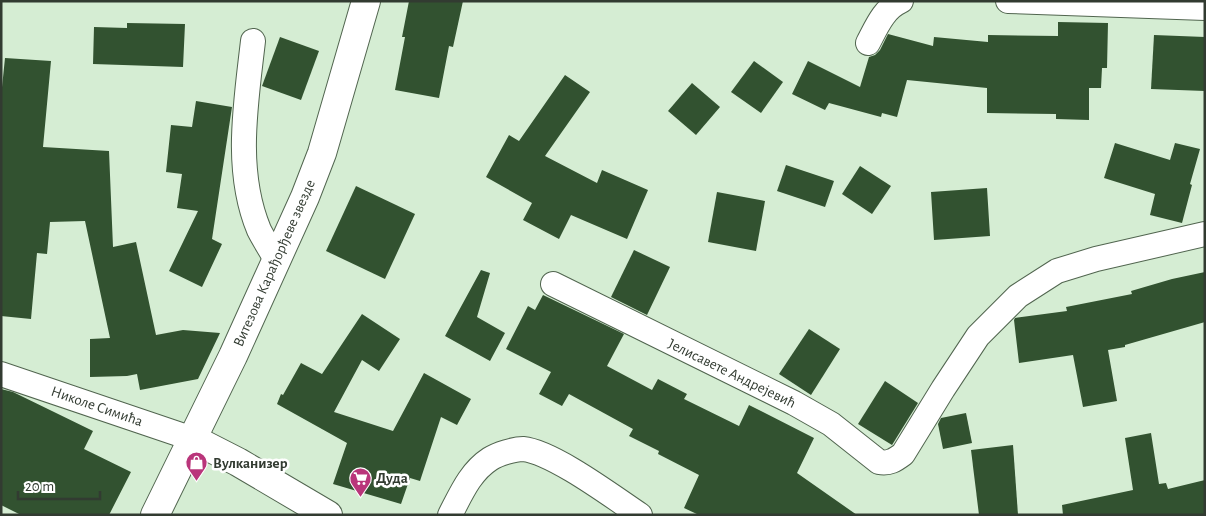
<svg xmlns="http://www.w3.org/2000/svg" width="1206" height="516" viewBox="0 0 1206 516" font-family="'Alegreya Sans',sans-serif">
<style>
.building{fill:#325230}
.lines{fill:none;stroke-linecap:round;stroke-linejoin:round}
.street-casing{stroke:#51654f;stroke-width:26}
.secondary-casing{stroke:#51654f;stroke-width:30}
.street{stroke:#fff;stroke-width:24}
.secondary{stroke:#fff;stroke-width:28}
.labels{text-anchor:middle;stroke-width:5;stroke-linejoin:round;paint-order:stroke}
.street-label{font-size:15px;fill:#323b31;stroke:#fff}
.poi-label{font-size:15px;font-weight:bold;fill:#323b31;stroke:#fff;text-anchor:start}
</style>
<rect width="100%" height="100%" fill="#d5edd3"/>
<g class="building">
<path d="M409,1H463L453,47L449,46L439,98L395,90L405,37H402Z"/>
<path d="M1058,22L1108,23L1107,68H1102L1101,88H1089V120L1056,119V114L987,113V88L907,80L897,117L882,113L881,117L829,103L825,110L792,94L808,61L860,87L869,57L875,55L880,50L888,34L933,46L934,37L988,42V35L1058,36Z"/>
<path d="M127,23L185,24L183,67L93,64L94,27L127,28Z"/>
<path d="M1154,35L1205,37V91L1151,89Z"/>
<path d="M280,37L319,51L301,100L262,86Z"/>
<path d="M5,58L51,61L43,147L109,151L113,247L136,242L156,335L183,330L220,333L198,379L140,390L137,374L127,376L90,377V339L110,338L85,221L50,222L47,254L37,253L31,319L1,316V97Z"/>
<path d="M754,61L783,82L761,113L731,92Z"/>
<path d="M565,75L590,92L545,156L597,183L602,170L648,190L627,239L571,215L559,239L523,220L532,203L486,177L509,135L519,141Z"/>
<path d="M692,83L720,107L696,135L668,111Z"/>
<path d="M196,101L232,107L212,239L222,244L202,287L169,271L198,211L177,208L182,174L166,172L171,125L192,127Z"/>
<path d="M1115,143L1170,160L1175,143L1200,149L1190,184L1192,185L1182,223L1150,215L1155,194L1104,178Z"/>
<path d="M786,165L834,181L825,207L777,191Z"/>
<path d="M860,166L891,186L872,214L842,194Z"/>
<path d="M356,186L415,214L385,279L326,251Z"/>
<path d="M987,188L990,236L934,240L931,192Z"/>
<path d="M717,192L765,201L756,251L708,242Z"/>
<path d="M634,250L670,267L647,315L611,297Z"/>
<path d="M481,270L490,273L477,317L505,333L490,361L445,336Z"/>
<path d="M1205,272V322L1125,345V347L1108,350L1117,401L1083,407L1073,355L1019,363L1014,320L1015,318L1067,311L1066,307L1132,294L1131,291L1172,279Z"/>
<path d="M543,295L624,334L607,366L652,390L658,379L687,394L684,399L739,426L749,405L814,438L797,473L857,515H699L684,508L699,475L658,454L659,451L629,436L633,429L569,394L562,406L539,394L551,372L506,349L528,306L535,310Z"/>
<path d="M362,314L400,339L379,371L362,360L334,412L393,431L424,373L471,399L457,425L441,417L420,481L410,478L401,504L333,484L347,443L277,404L281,394L283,395L301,363L322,374Z"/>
<path d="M809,329L840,349L811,395L779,374Z"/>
<path d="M885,381L918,403L892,445L858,424Z"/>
<path d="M1,389L13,392L93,431L84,449L131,472L109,515H21L1,505Z"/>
<path d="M966,413L972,443L943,449L938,424L941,418Z"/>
<path d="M1151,433L1159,484L1166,483L1168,489L1205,480V515H1063L1062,505L1133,490L1125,438Z"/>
<path d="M1013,445L1018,515H979L971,450Z"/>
</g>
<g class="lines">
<defs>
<g id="street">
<path d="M1008,1L1205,8"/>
<path d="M253,41C246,103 234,170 259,230C264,240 271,250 276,260"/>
<path d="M868,43C876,28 884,8 901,1"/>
<path d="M553,284L794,403L831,424L879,462C889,464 895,460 903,454L943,389L978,336L1018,296L1057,271L1096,259L1205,234"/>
<path d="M1,374L193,439"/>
<path d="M450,515C461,494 470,472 490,459C498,454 514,449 523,449C553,452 613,497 640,515"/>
</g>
<g id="secondary">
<path d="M193,439L238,462L328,515"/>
<path d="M155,515L233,356L305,197L322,153L366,1"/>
</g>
</defs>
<use href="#street" class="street-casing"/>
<use href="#secondary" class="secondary-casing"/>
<use href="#street" class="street"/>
<use href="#secondary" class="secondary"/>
</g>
<defs>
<symbol id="shop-pin" viewBox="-11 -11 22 30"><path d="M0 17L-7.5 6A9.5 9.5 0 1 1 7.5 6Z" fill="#b9357a" stroke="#fff"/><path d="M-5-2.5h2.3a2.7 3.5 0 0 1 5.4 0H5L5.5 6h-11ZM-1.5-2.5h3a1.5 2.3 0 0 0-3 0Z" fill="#fff"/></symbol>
<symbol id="supermarket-pin" viewBox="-11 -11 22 30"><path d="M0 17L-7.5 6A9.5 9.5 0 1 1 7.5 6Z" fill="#b9357a" stroke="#fff"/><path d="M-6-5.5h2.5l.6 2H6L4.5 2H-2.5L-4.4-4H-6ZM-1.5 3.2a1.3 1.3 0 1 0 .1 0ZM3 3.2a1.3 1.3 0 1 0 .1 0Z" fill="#fff"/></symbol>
</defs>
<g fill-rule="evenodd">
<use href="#shop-pin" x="184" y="450" width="25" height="34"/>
<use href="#supermarket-pin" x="348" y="466" width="25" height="34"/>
</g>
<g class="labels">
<g class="street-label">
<text transform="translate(274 263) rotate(-66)" y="5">Витезова Карађорђеве звезде</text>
<text transform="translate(732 373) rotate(26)" y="5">Јелисавете Андрејевић</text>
<text transform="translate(97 406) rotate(19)" y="5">Николе Симића</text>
</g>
<g class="poi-label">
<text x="213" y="468">Вулканизер</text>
<text x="376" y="483">Дуда</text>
</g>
</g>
<rect width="1206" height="516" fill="none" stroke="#323b31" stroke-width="5"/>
<path d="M18 491v8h82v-8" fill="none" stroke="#323b31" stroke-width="2.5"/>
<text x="25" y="491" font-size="15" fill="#323b31" stroke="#ffffff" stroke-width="4" paint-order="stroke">20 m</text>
</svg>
